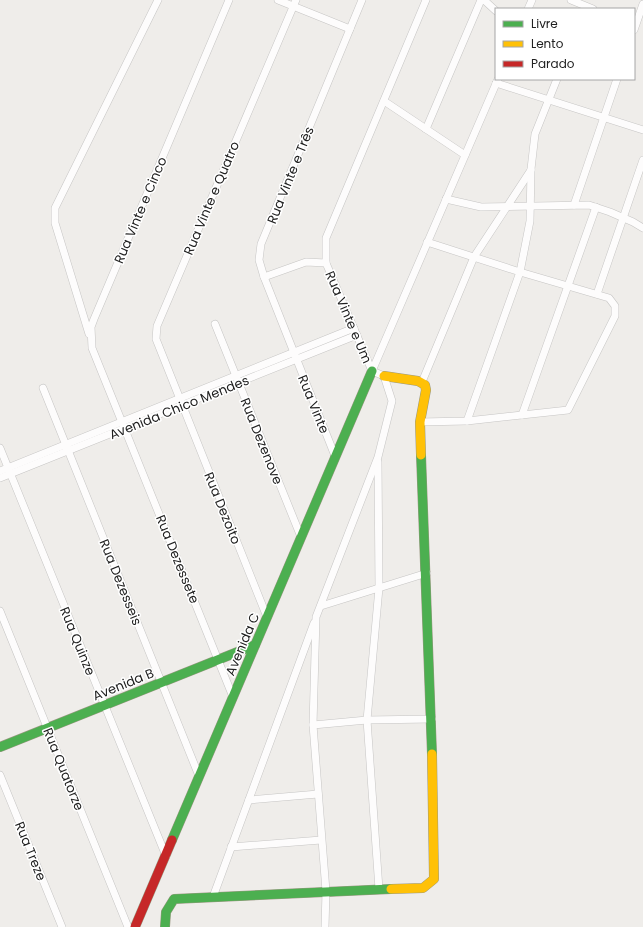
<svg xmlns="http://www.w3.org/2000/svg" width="643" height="927" viewBox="0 0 643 927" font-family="Poppins,sans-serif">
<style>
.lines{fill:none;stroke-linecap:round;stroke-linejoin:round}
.street-casing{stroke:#c6c5c4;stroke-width:8}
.fast-casing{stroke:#9a9982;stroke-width:10}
.slow-casing{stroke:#9a9982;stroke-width:10}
.jam-casing{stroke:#9a9982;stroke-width:10}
.street{stroke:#fdfcfc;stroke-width:7}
.fast{stroke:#4caf50;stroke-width:9}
.slow{stroke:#ffc107;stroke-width:9}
.jam{stroke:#c62828;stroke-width:9}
.labels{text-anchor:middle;stroke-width:3;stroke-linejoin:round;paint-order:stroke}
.street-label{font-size:13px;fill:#212121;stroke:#fff}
</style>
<rect width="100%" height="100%" fill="#efedea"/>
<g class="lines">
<defs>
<g id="street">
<path d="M229,0L94,319L91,327L92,348L233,697"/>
<path d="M278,0L350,29"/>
<path d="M484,0L496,11"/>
<path d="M571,0L593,9"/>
<path d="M528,9L532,0"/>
<path d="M634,30L643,4"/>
<path d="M496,83L643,130"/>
<path d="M384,101L465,155"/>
<path d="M426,129L481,0"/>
<path d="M446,199L481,207L589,205L610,212L633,222L643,228"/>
<path d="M574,205L617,79"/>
<path d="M264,277L306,262L326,263"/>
<path d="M597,294L643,160"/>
<path d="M215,324L301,537"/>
<path d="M89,334L55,223V208L158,0"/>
<path d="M372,371L326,263V238L426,0"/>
<path d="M372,371L498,79"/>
<path d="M422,382L474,257L531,170"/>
<path d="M43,388L199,776"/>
<path d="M522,415L596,207"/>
<path d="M467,421L520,272L530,221L531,169L535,134L557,79"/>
<path d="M420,422L467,421L568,410L615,316V306L609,298L520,272L427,242"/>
<path d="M0,448L166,856"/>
<path d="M335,456L264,277L259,260L261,244L362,0"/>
<path d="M378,462L379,588L367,720L379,889"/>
<path d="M0,471L354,328"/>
<path d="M0,478L357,335"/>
<path d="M321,606L427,573"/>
<path d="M0,611L128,927"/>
<path d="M267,617L156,339L157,326L296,0"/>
<path d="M313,725L367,720L432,719"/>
<path d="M0,775L62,927"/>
<path d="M249,800L318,794"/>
<path d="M231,847L321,840"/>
<path d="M213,897L314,623"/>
<path d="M325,927L326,891L313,725L316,617L378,457L392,401L384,376L372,371"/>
</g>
<g id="fast">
<path d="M421,455L432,754"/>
<path d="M0,747L255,645"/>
<path d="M172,840L372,371"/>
<path d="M165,927L166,912L174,899L391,889"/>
</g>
<g id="slow">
<path d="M384,376L418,381L425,385L426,390L420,422L421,455"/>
<path d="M391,889L423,888L434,879L432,754"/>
</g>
<path id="jam" d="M135,927L172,840"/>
</defs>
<use href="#street" class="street-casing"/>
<use href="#fast" class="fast-casing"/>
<use href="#slow" class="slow-casing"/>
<use href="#jam" class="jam-casing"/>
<use href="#street" class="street"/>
<use href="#fast" class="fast"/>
<use href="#slow" class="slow"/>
<use href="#jam" class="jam"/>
</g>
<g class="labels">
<g class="street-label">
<text transform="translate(290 175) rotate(-68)" y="5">Rua Vinte e Três</text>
<text transform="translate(211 198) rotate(-67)" y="5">Rua Vinte e Quatro</text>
<text transform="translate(140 210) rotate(-67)" y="5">Rua Vinte e Cinco</text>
<text transform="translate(349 317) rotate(67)" y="5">Rua Vinte e Um</text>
<text transform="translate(314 404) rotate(68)" y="5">Rua Vinte</text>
<text transform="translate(179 407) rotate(-22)" y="5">Avenida Chico Mendes</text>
<text transform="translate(262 441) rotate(68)" y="5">Rua Dezenove</text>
<text transform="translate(223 508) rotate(68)" y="5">Rua Dezoito</text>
<text transform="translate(178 559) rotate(68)" y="5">Rua Dezessete</text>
<text transform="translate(121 582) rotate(68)" y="5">Rua Dezesseis</text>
<text transform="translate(78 641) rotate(68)" y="5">Rua Quinze</text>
<text transform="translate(242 644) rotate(-67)" y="5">Avenida C</text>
<text transform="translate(123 684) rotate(-22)" y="5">Avenida B</text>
<text transform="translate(64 769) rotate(68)" y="5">Rua Quatorze</text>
<text transform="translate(31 851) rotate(68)" y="5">Rua Treze</text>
</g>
</g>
<rect x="495" y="8" width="140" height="72" fill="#ffffff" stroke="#a6a6a6"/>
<rect x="503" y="21" width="20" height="6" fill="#4caf50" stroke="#a6a6a6"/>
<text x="531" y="28" font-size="12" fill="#212121">Livre</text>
<rect x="503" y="41" width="20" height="6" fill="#ffc107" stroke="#a6a6a6"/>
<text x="531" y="48" font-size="12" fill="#212121">Lento</text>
<rect x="503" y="61" width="20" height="6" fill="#c62828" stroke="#a6a6a6"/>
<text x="531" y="68" font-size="12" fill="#212121">Parado</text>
</svg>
